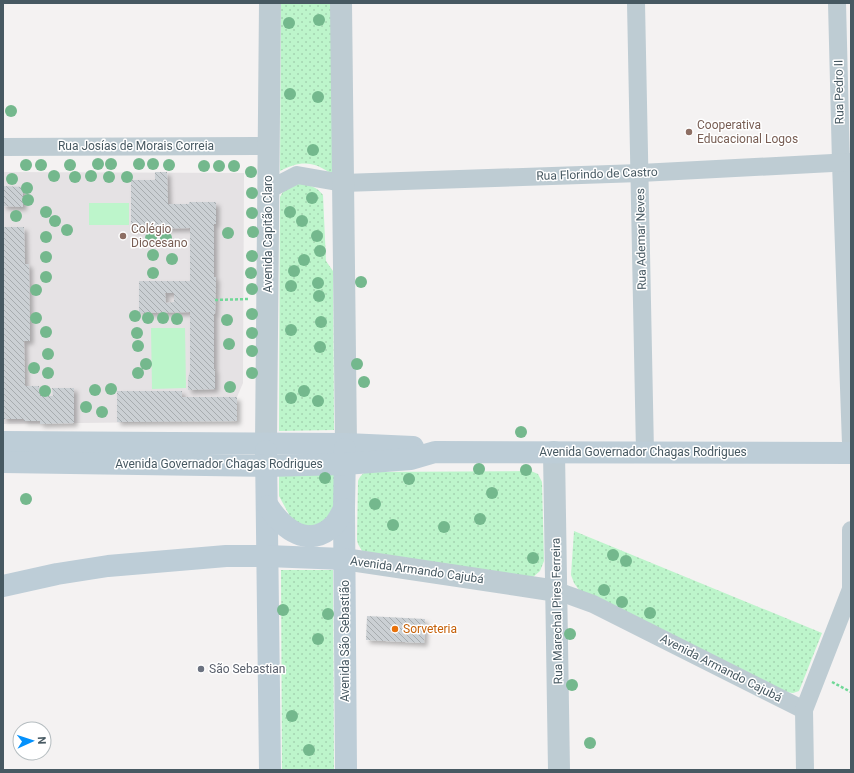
<svg xmlns="http://www.w3.org/2000/svg" width="854" height="773" viewBox="0 0 854 773" font-family="Roboto,sans-serif">
<style>
.education{fill:#e5e2e4}
.park{fill:url(#park-dots)}
.pitch{fill:#bdf5cb}
.building{fill:url(#building-back-hatch);fill-rule:evenodd;filter:url(#shadow)}
.lines{fill:none;stroke-linecap:round;stroke-linejoin:round}
.path{stroke:#70d897;stroke-width:2.5;stroke-dasharray:3 2;stroke-linecap:butt}
.minor{stroke:#beccd3;stroke-width:18}
.tertiary{stroke:#beccd3;stroke-width:22}
.secondary{stroke:#bdcdd7;stroke-width:22}
.tree{fill:#74b88d}
.education-dot{fill:#8d6e63;stroke:#fff;stroke-width:1.5}
.food-dot{fill:#e8710a;stroke:#fff;stroke-width:1.5}
.worship-dot{fill:#6b7280;stroke:#fff;stroke-width:1.5}
.labels{text-anchor:middle;stroke-width:3;stroke-linejoin:round;paint-order:stroke}
.street-label{font-size:12px;fill:#475962;stroke:#fff}
.education-label{font-size:12px;fill:#785e54;stroke:#fff;text-anchor:start}
.food-label{font-size:12px;fill:#c56008;stroke:#fff;text-anchor:start}
.worship-label{font-size:12px;fill:#5b616d;stroke:#fff;text-anchor:start}
</style>
<defs>
<pattern id="park-dots" width="8" height="8" patternUnits="userSpaceOnUse"><rect width="8" height="8" fill="#bdf5cb"/><path d="M2 2h.1M6 6h.1" fill="none" stroke="#a4d4b1" stroke-width="1.8" stroke-linecap="round"/></pattern>
<pattern id="building-back-hatch" width="6" height="6" patternUnits="userSpaceOnUse"><rect width="6" height="6" fill="#cbd0d4"/><path d="M-1 5l2 2M0 0l6 6M5-1l2 2" fill="none" stroke="#a7acaf"/></pattern>
<filter id="shadow"><feDropShadow dx="3.5" dy="3.5" stdDeviation="2" flood-color="#0004"/></filter>
</defs>
<rect width="100%" height="100%" fill="#f4f2f2"/>
<path class="education" d="M3,172L244,173L243,383L237,397V421L3,424Z"/>
<g class="park">
<path d="M281,3H332L333,175C314,161 301,160 280,171Z"/>
<path d="M298,183C309,185 316,186 323,195L326,261L333,271L334,430L279,431L280,197L284,190Z"/>
<path d="M336,471L334,509L327,522L305,527L292,520L279,496V473Z"/>
<path d="M531,471L538,474L542,482L544,561L540,571L532,578L362,551L358,544L357,540L358,481C360,476 362,474 366,472Z"/>
<path d="M574,531L822,633L799,691L793,693L786,692L579,590L574,583L571,575Z"/>
<path d="M281,570H333L334,770H282Z"/>
</g>
<g class="pitch">
<rect x="89" y="203" width="40" height="22"/>
<path d="M151,328H185L186,388L152,389Z"/>
</g>
<g class="building">
<path d="M155,172H167L168,204H189V202H216V224H214V277H216L215,314H214V369H215V389L188,390V378L190,371V312L139,313V281H190V228L131,229V180H155ZM165,293H174V302L166,303Z"/>
<path d="M3,186L23,187V207L3,206Z"/>
<path d="M3,227H24L25,264H29L30,341H24L25,386H39L40,396H53L52,388H74V423L40,424V421H24V419H3Z"/>
<path d="M117,391H182V397H237V421L117,422Z"/>
<path d="M367,616L425,619L424,643L366,640Z"/>
</g>
<g class="lines">
<g class="path">
<path d="M215,300L249,299"/>
<path d="M832,682L851,692"/>
</g>
<g class="minor">
<path d="M636,3L645,452"/>
<path d="M837,3L841,163L851,444"/>
<path d="M3,147L268,146"/>
<path d="M268,190L297,175L343,183L640,173L851,162"/>
<path d="M557,591L593,604L804,710"/>
<path d="M805,770L804,710L851,589V530"/>
</g>
<g class="tertiary">
<path d="M341,3L346,444"/>
<path d="M266,443L270,3"/>
<path d="M554,452L559,770"/>
<path d="M344,559L557,591"/>
</g>
<g class="secondary">
<path d="M3,442L346,444L413,447"/>
<path d="M345,449L344,509L346,770"/>
<path d="M266,451L270,770"/>
<path d="M3,462L266,466L345,464L411,459L435,452L851,453"/>
<path d="M268,506C283,529 309,550 334,525C338,521 341,514 344,509"/>
<path d="M3,586L57,574L108,566L226,556H267L344,559"/>
</g>
</g>
<g class="tree">
<circle cx="319" cy="20" r="6"/>
<circle cx="289" cy="23" r="6"/>
<circle cx="290" cy="94" r="6"/>
<circle cx="318" cy="97" r="6"/>
<circle cx="11" cy="111" r="6"/>
<circle cx="313" cy="150" r="6"/>
<circle cx="98" cy="164" r="6"/>
<circle cx="111" cy="164" r="6"/>
<circle cx="139" cy="164" r="6"/>
<circle cx="153" cy="164" r="6"/>
<circle cx="26" cy="165" r="6"/>
<circle cx="41" cy="165" r="6"/>
<circle cx="70" cy="165" r="6"/>
<circle cx="169" cy="165" r="6"/>
<circle cx="204" cy="166" r="6"/>
<circle cx="219" cy="166" r="6"/>
<circle cx="234" cy="166" r="6"/>
<circle cx="251" cy="172" r="6"/>
<circle cx="54" cy="176" r="6"/>
<circle cx="91" cy="176" r="6"/>
<circle cx="75" cy="177" r="6"/>
<circle cx="109" cy="177" r="6"/>
<circle cx="127" cy="177" r="6"/>
<circle cx="12" cy="179" r="6"/>
<circle cx="27" cy="188" r="6"/>
<circle cx="252" cy="193" r="6"/>
<circle cx="312" cy="198" r="6"/>
<circle cx="28" cy="200" r="6"/>
<circle cx="46" cy="212" r="6"/>
<circle cx="290" cy="212" r="6"/>
<circle cx="252" cy="213" r="6"/>
<circle cx="16" cy="216" r="6"/>
<circle cx="55" cy="221" r="6"/>
<circle cx="302" cy="221" r="6"/>
<circle cx="67" cy="230" r="6"/>
<circle cx="253" cy="232" r="6"/>
<circle cx="228" cy="233" r="6"/>
<circle cx="317" cy="236" r="6"/>
<circle cx="46" cy="237" r="6"/>
<circle cx="151" cy="238" r="6"/>
<circle cx="166" cy="238" r="6"/>
<circle cx="320" cy="251" r="6"/>
<circle cx="153" cy="255" r="6"/>
<circle cx="252" cy="256" r="6"/>
<circle cx="46" cy="257" r="6"/>
<circle cx="172" cy="259" r="6"/>
<circle cx="304" cy="260" r="6"/>
<circle cx="294" cy="271" r="6"/>
<circle cx="153" cy="273" r="6"/>
<circle cx="251" cy="273" r="6"/>
<circle cx="46" cy="277" r="6"/>
<circle cx="361" cy="282" r="6"/>
<circle cx="318" cy="283" r="6"/>
<circle cx="291" cy="286" r="6"/>
<circle cx="252" cy="289" r="6"/>
<circle cx="36" cy="290" r="6"/>
<circle cx="319" cy="296" r="6"/>
<circle cx="252" cy="314" r="6"/>
<circle cx="135" cy="316" r="6"/>
<circle cx="36" cy="318" r="6"/>
<circle cx="148" cy="318" r="6"/>
<circle cx="163" cy="318" r="6"/>
<circle cx="177" cy="319" r="6"/>
<circle cx="227" cy="320" r="6"/>
<circle cx="321" cy="322" r="6"/>
<circle cx="291" cy="330" r="6"/>
<circle cx="46" cy="332" r="6"/>
<circle cx="137" cy="333" r="6"/>
<circle cx="252" cy="333" r="6"/>
<circle cx="229" cy="344" r="6"/>
<circle cx="138" cy="346" r="6"/>
<circle cx="320" cy="347" r="6"/>
<circle cx="252" cy="351" r="6"/>
<circle cx="48" cy="354" r="6"/>
<circle cx="146" cy="364" r="6"/>
<circle cx="357" cy="364" r="6"/>
<circle cx="34" cy="368" r="6"/>
<circle cx="48" cy="373" r="6"/>
<circle cx="138" cy="373" r="6"/>
<circle cx="252" cy="373" r="6"/>
<circle cx="364" cy="382" r="6"/>
<circle cx="230" cy="387" r="6"/>
<circle cx="111" cy="389" r="6"/>
<circle cx="95" cy="390" r="6"/>
<circle cx="45" cy="391" r="6"/>
<circle cx="304" cy="391" r="6"/>
<circle cx="291" cy="398" r="6"/>
<circle cx="318" cy="401" r="6"/>
<circle cx="86" cy="407" r="6"/>
<circle cx="102" cy="412" r="6"/>
<circle cx="521" cy="432" r="6"/>
<circle cx="479" cy="469" r="6"/>
<circle cx="526" cy="470" r="6"/>
<circle cx="325" cy="478" r="6"/>
<circle cx="409" cy="479" r="6"/>
<circle cx="492" cy="493" r="6"/>
<circle cx="26" cy="499" r="6"/>
<circle cx="375" cy="504" r="6"/>
<circle cx="480" cy="519" r="6"/>
<circle cx="393" cy="525" r="6"/>
<circle cx="444" cy="527" r="6"/>
<circle cx="613" cy="555" r="6"/>
<circle cx="533" cy="558" r="6"/>
<circle cx="626" cy="561" r="6"/>
<circle cx="604" cy="590" r="6"/>
<circle cx="622" cy="602" r="6"/>
<circle cx="283" cy="610" r="6"/>
<circle cx="650" cy="613" r="6"/>
<circle cx="328" cy="614" r="6"/>
<circle cx="570" cy="634" r="6"/>
<circle cx="318" cy="639" r="6"/>
<circle cx="572" cy="685" r="6"/>
<circle cx="292" cy="716" r="6"/>
<circle cx="590" cy="743" r="6"/>
<circle cx="309" cy="750" r="6"/>
</g>
<g class="education-dot">
<circle cx="689" cy="132" r="4"/>
<circle cx="123" cy="236" r="4"/>
</g>
<circle class="food-dot" cx="395" cy="629" r="4"/>
<circle class="worship-dot" cx="201" cy="669" r="4"/>
<g class="labels">
<g class="street-label">
<text transform="translate(839 92) rotate(-91)" y="4">Rua Pedro II</text>
<text x="136" y="150">Rua Josías de Morais Correia</text>
<text transform="translate(597 174) rotate(-2)" y="4">Rua Florindo de Castro</text>
<text transform="translate(268 234) rotate(-90)" y="4">Avenida Capitão Claro</text>
<text transform="translate(641 239) rotate(-91)" y="4">Rua Ademar Neves</text>
<text x="643" y="456">Avenida Governador Chagas Rodrigues</text>
<text x="219" y="468">Avenida Governador Chagas Rodrigues</text>
<text transform="translate(417 570) rotate(8)" y="4">Avenida Armando Cajubá</text>
<text transform="translate(557 611) rotate(-91)" y="4">Rua Marechal Pires Ferreira</text>
<text transform="translate(345 641) rotate(-90)" y="4">Avenida São Sebastião</text>
<text transform="translate(721 668) rotate(27)" y="4">Avenida Armando Cajubá</text>
</g>
<g class="education-label">
<text x="697" y="129">Cooperativa<tspan x="697" dy="14">Educacional Logos</tspan></text>
<text x="131" y="233">Colégio<tspan x="131" dy="14">Diocesano</tspan></text>
</g>
<g class="food-label">
<text x="403" y="633">Sorveteria</text>
</g>
<g class="worship-label">
<text x="209" y="673">São Sebastian</text>
</g>
</g>
<rect width="854" height="773" fill="none" stroke="#475962" stroke-width="8"/>
<g transform="translate(32 741) rotate(87)"><circle r="19" fill="#ffffff" stroke="#b5bdc0"/>
<path d="M0-3L7 15L0 10L-7 15Z" fill="#0491fc"/>
<text y="-6" font-size="11" font-weight="bold" text-anchor="middle" fill="#475962">N</text>
</g>
</svg>
